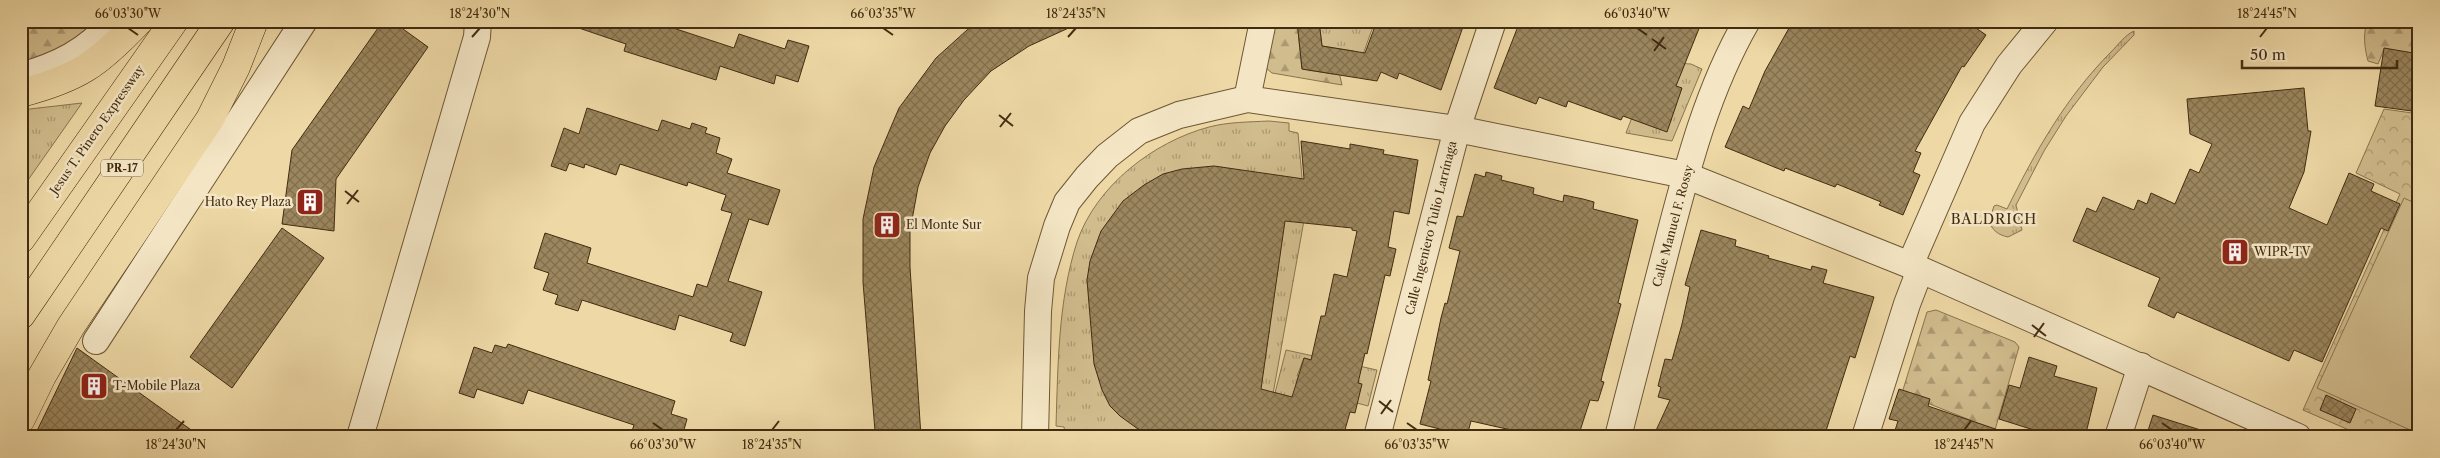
<svg xmlns="http://www.w3.org/2000/svg" width="2440" height="458" viewBox="0 0 2440 458" font-family="'Libre Caslon Text',serif">
<style>
.grass{fill:url(#grass-tufts);stroke:#8a744f}
.forest{fill:url(#forest-firs);stroke:#8a744f}
.park{fill:url(#park-crowns);stroke:#8a744f}
.garden{fill:#d1bc8d;stroke:#8a744f}
.building{fill:url(#building-cross-hatch);stroke:#422c11;fill-rule:evenodd}
.lines{fill:none;stroke-linecap:round;stroke-linejoin:round}
.minor-casing{stroke:#6d5736;stroke-width:28}
.highway-casing{stroke:#422c11;stroke-width:29}
.minor{stroke:#f4e6c5;stroke-width:26}
.highway{stroke:#eed9a6;stroke-width:28}
.ticks{fill:none;stroke:#422c11;stroke-width:2}
.labels{text-anchor:middle;stroke-width:5;stroke-linejoin:round;paint-order:stroke}
.shield{fill:#f4e6c5;stroke:#776447;stroke-width:1}
.shield-label{font-size:11px;font-weight:bold;fill:#422c11}
.street-label{font-size:12px;fill:#422c11;stroke:#f4e6c5}
.poi-label{font-size:12px;fill:#422c11;stroke:#f4e6c5;text-anchor:start}
.neighbourhood-label{font-size:14px;letter-spacing:1px;fill:#422c11;stroke:#f4e6c5}
.neatline{fill:none;stroke:#422c11;stroke-width:2}
.ticks-label{font-size:12px;text-anchor:middle;fill:#422c11}
</style>
<defs>
<pattern id="grass-tufts" width="24" height="20" patternUnits="userSpaceOnUse" patternTransform="scale(1.25)"><rect width="24" height="20" fill="#d1bc8d"/><path d="M3 7l-1-3M5 7V3M7 7l1-3M15 17l-1-3M17 17v-4M19 17l1-3" fill="none" stroke="#ab9972"/></pattern>
<pattern id="forest-firs" width="22" height="20" patternUnits="userSpaceOnUse" patternTransform="scale(1.25)"><rect width="22" height="20" fill="#d1bc8d"/><path d="M5 1l3.5 6h-7zM16 11l3.5 6h-7z" fill="#ab9972"/></pattern>
<pattern id="park-crowns" width="20" height="18" patternUnits="userSpaceOnUse" patternTransform="scale(1.25)"><rect width="20" height="18" fill="#d1bc8d"/><path d="M2 6a3 3 0 1 1 6 0M12 15a3 3 0 1 1 6 0" fill="none" stroke="#ab9972"/></pattern>
<pattern id="building-cross-hatch" width="8" height="8" patternUnits="userSpaceOnUse" patternTransform="scale(1.25)"><rect width="8" height="8" fill="#9b865e"/><path d="M0 0l8 8M0 8l8-8" fill="none" stroke="#806e4c"/></pattern>
</defs>
<rect width="100%" height="100%" fill="#eed9a6"/>
<filter id="stains"><feTurbulence type="fractalNoise" baseFrequency=".004" numOctaves="4"/><feColorMatrix values="0 0 0 0 .2 0 0 0 0 .09 0 0 0 0 .02 0 0 0 .5 -.17"/></filter>
<radialGradient id="worn" r=".72"><stop offset=".6" stop-color="#630" stop-opacity="0"/><stop offset="1" stop-color="#630" stop-opacity=".3"/></radialGradient>
<g class="grass">
<path d="M1319,21H1375L1361,60L1354,51L1322,46Z"/>
<path d="M2134,31V35L2103,67L2066,116L2044,151L2016,205L2022,230L2008,237C1998,235 1992,230 1989,221L1994,206L1997,205L2007,209C2035,152 2066,97 2111,52C2118,45 2125,35 2134,31Z"/>
<path d="M1653,62L1691,64L1702,69L1672,141L1626,133Z"/>
<path d="M82,103L21,190V110Z"/>
<path d="M1269,121L1289,123V131L1298,133L1305,210L1303,226L1268,422L1278,437H1066L1064,427L1056,426C1058,365 1058,301 1077,242C1096,186 1153,142 1209,127C1228,122 1249,122 1269,121Z"/>
<path d="M1286,350L1377,370L1368,406L1357,403L1358,383L1324,363L1304,358L1297,376L1313,380L1308,401L1275,393Z"/>
</g>
<g class="forest">
<path d="M21,21H106L78,48L21,69Z"/>
<path d="M1275,21H1297L1302,69L1333,74L1339,72L1342,85L1272,73L1266,68Z"/>
<path d="M2368,21H2419V54L2384,49L2378,64L2368,61C2365,50 2362,33 2368,21Z"/>
<path d="M1936,310L2015,342L2019,347L1995,430L1902,393L1927,312Z"/>
</g>
<path class="park" d="M2384,109L2419,114V437H2365L2303,410L2400,194L2356,173Z"/>
<path class="garden" d="M2404,198L2419,205V434L2317,388Z"/>
<g class="building">
<path d="M383,21H392L428,47L336,179L334,231L282,224L292,150Z"/>
<path d="M568,21H652L734,48L739,34L785,49L788,40L809,46L798,82L776,75L774,84L720,66L716,80L624,51L626,44L567,24Z"/>
<path d="M980,21H1084L1029,46L991,71L964,100L945,126L930,153L918,187L910,231V267L921,437H900L899,430L875,431L863,282V219L874,167L899,108L936,58L967,30Z"/>
<path d="M1297,21H1319L1322,46L1365,53L1377,21H1465L1441,90L1399,73L1397,79L1381,72L1377,81L1302,69Z"/>
<path d="M1520,21H1702L1676,86L1682,88L1667,132L1623,116L1621,120L1568,101L1566,107L1539,97L1536,104L1494,88Z"/>
<path d="M1793,21H1966L1986,35L1964,67L1962,66L1915,151L1921,153L1913,172L1920,175L1903,215L1879,205L1881,202L1837,184L1835,187L1785,168L1784,171L1725,147L1743,106L1749,109L1765,71Z"/>
<path d="M2384,48L2419,54V112L2375,106Z"/>
<path d="M2304,88L2308,131H2311L2304,172L2289,208L2327,225L2349,173L2374,184L2371,191L2400,204L2388,231L2381,228L2322,362L2294,350L2289,361L2177,312L2174,318L2148,306L2160,278L2073,241L2087,208L2096,212L2103,197L2134,210L2138,200L2147,204L2151,193L2175,204L2190,169L2199,173L2212,144L2190,134L2187,99Z"/>
<path d="M587,108L658,131L662,120L690,129L692,123L707,128L705,133L720,138L716,153L732,159L727,173L780,190L768,225L749,219L728,281L762,292L745,346L730,341L733,333L679,315L675,330L582,300L578,311L555,304L558,295L543,290L549,273L534,268L545,233L591,248L587,263L693,297L697,284L707,287L732,213L721,210L726,195L688,182L687,186L620,164L616,175L585,164L584,168L569,163L566,171L551,166L564,128L579,134Z"/>
<path d="M1301,141L1350,149V144L1384,150L1383,154L1418,160L1409,214L1394,211L1388,247L1396,249L1390,276L1385,275L1367,354L1365,353L1358,383L1362,384L1355,413L1350,412L1343,437H1157L1138,429L1120,416L1110,406L1102,390L1094,364L1087,280L1090,261L1101,231L1123,201L1144,185L1163,174L1182,169L1214,166L1304,179ZM1285,221L1352,228V230L1357,231L1347,277L1334,274L1325,316H1321L1311,360L1304,358L1292,397L1261,389Z"/>
<path d="M1486,172L1502,176L1501,180L1534,188L1533,194L1563,202L1564,195L1583,199L1594,202L1593,209L1638,220L1618,303L1621,304L1602,376L1601,381L1604,382L1598,401L1590,400L1578,437H1529L1520,434V432L1471,421L1467,436L1420,424L1431,381L1428,380L1441,318L1445,303L1447,304L1460,251L1449,248L1457,216L1463,217L1475,174L1485,177Z"/>
<path d="M282,228L324,258L232,388L190,357Z"/>
<path d="M1701,230L1736,240L1735,246L1769,256L1768,258L1811,270L1812,266L1827,270L1823,283L1874,297L1855,358L1850,356L1824,437H1791L1764,429L1762,437H1653L1670,400L1658,397L1661,387L1658,386L1665,359L1672,360L1682,324L1690,287L1685,285Z"/>
<path d="M508,344L675,401L671,414L687,419L682,437H630L634,425L528,390L523,404L477,389L474,398L459,393L474,347L492,353L495,345L506,348Z"/>
<path d="M77,348L102,366L201,437H34Z"/>
<path d="M2029,357L2057,366L2054,376L2097,388L2085,437H2056L1999,419L2009,385L2020,388Z"/>
<path d="M1899,389L1930,399L1928,406L2010,434V437H1893L1898,421L1889,419Z"/>
<path d="M2326,395L2356,409L2350,423L2320,410Z"/>
<path d="M2153,415L2210,433L2209,437H2146Z"/>
</g>
<g class="lines">
<defs>
<g id="minor">
<path d="M21,76C59,65 86,52 113,21"/>
<path d="M1247,99L1263,21"/>
<path d="M1910,265L1972,123L2009,65L2045,21"/>
<path d="M96,341L304,21"/>
<path d="M360,437L477,37L478,21"/>
<path d="M1035,437L1038,311L1041,278L1057,226L1067,202L1087,177L1107,156L1139,131L1179,115L1247,99L1457,129L1685,175L1910,265L2298,437"/>
<path d="M1377,437L1457,129L1493,21"/>
<path d="M1618,437C1634,373 1651,309 1667,246C1687,169 1707,90 1747,21"/>
<path d="M1865,437L1907,304L1920,270"/>
<path d="M2118,437L2141,366"/>
</g>
<g id="highway">
<path d="M21,93C79,78 98,64 139,21"/>
<path d="M21,239L174,21"/>
<path d="M21,315L221,21"/>
<path d="M21,419L42,376L71,326L210,119L236,67L254,21"/>
</g>
</defs>
<use href="#minor" class="minor-casing"/>
<use href="#highway" class="highway-casing"/>
<use href="#minor" class="minor"/>
<use href="#highway" class="highway"/>
</g>
<path class="ticks" d="M128,28L138,35M883,28L893,35M1637,28L1647,35M472,37L480,28M1068,37L1076,28M2260,37L2267,28M1652,39L1666,49M1654,51L1664,37M999,115L1013,126M1000,127L1011,113M345,191L359,202M347,204L358,190M2032,325L2046,336M2034,337L2044,323M1379,401L1393,412M1381,414L1391,400M653,423L663,430M1407,423L1417,430M2162,423L2172,430M176,430L184,421M772,430L779,421M1964,430L1971,421"/>
<defs>
<symbol id="building-square" viewBox="-11 -11 22 22"><rect x="-9" y="-9" width="18" height="18" rx="4" fill="#8f2418" stroke="#f4e6c5"/><path d="M-4-6H4V6H1V3H-1V6H-4ZM-2.5-4.3h1.7v1.8h-1.7ZM.8-4.3h1.7v1.8H.8ZM-2.5-1h1.7V.8h-1.7ZM.8-1h1.7V.8H.8Z" fill="#fff"/></symbol>
</defs>
<g fill-rule="evenodd">
<use href="#building-square" x="294" y="186" width="32" height="32"/>
<use href="#building-square" x="871" y="209" width="32" height="32"/>
<use href="#building-square" x="2219" y="236" width="32" height="32"/>
<use href="#building-square" x="78" y="370" width="32" height="32"/>
</g>
<g class="labels">
<rect class="shield" x="101" y="159.5" width="42" height="17" rx="4"/>
<g class="shield-label">
<text x="122" y="172">PR-17</text>
</g>
<g class="street-label">
<text transform="translate(97 130) rotate(-55)" y="4">Jesus T. Pinero Expressway</text>
<text transform="translate(1673 226) rotate(-75)" y="4">Calle Manuel F. Rossy</text>
<text transform="translate(1431 228) rotate(-76)" y="4">Calle Ingeniero Tulio Larrínaga</text>
</g>
<g class="poi-label">
<text x="291" y="206" text-anchor="end">Hato Rey Plaza</text>
<text x="906" y="229">El Monte Sur</text>
<text x="2254" y="256">WIPR-TV</text>
<text x="113" y="390">T-Mobile Plaza</text>
</g>
<g class="neighbourhood-label">
<text x="1994" y="224">BALDRICH</text>
</g>
</g>
<rect width="2440" height="458" fill="none" stroke="#eed9a6" stroke-width="55"/>
<path d="M2242 60v8h155v-8" fill="none" stroke="#422c11" stroke-width="2.5"/>
<text x="2250" y="60" font-size="15" fill="#422c11" stroke="#f4e6c5" stroke-width="4" paint-order="stroke">50 m</text>
<rect x="28" y="28" width="2384" height="402" class="neatline"/>
<g class="ticks-label">
<text x="128" y="18">66°03'30"W</text>
<text x="480" y="18">18°24'30"N</text>
<text x="883" y="18">66°03'35"W</text>
<text x="1076" y="18">18°24'35"N</text>
<text x="1637" y="18">66°03'40"W</text>
<text x="2267" y="18">18°24'45"N</text>
<text x="176" y="449">18°24'30"N</text>
<text x="663" y="449">66°03'30"W</text>
<text x="772" y="449">18°24'35"N</text>
<text x="1417" y="449">66°03'35"W</text>
<text x="1964" y="449">18°24'45"N</text>
<text x="2172" y="449">66°03'40"W</text>
</g>
<rect width="100%" height="100%" filter="url(#stains)"/>
<rect width="100%" height="100%" fill="url(#worn)"/>
</svg>
